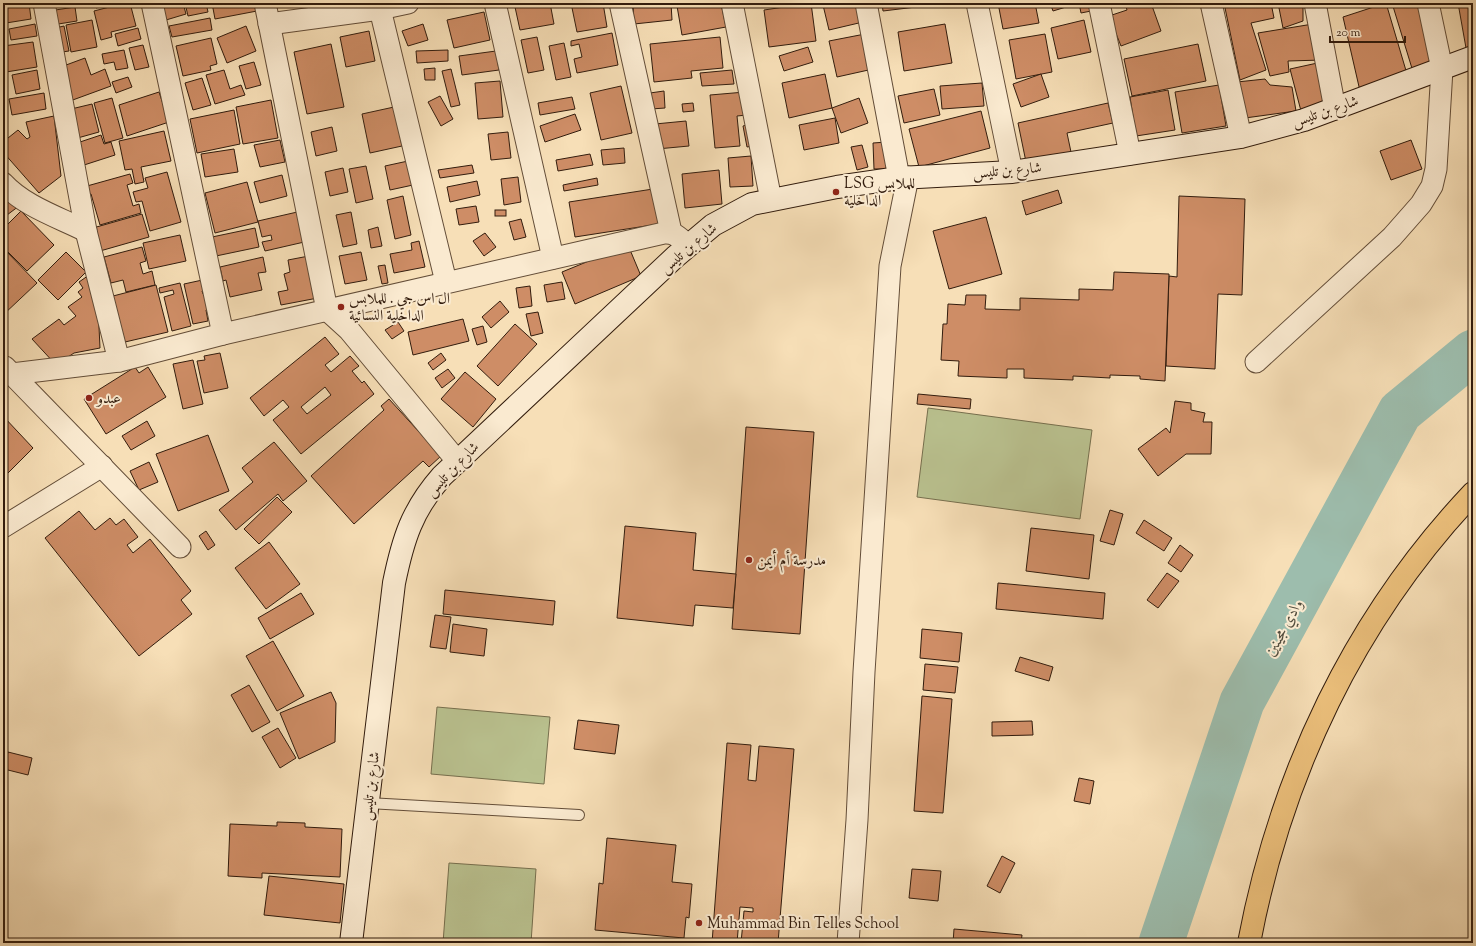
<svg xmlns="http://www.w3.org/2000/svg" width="1476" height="946" viewBox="0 0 1476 946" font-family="'Sorts Mill Goudy',Amiri,serif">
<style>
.green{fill:#bac290;stroke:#766f4e}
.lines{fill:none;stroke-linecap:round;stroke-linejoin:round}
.river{stroke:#9dbdad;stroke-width:45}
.building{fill:#ce8d66;stroke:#321c0d;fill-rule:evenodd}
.lane-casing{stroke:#634d38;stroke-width:12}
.street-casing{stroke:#634d38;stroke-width:23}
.secondary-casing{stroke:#321c0d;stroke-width:24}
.highway-casing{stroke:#321c0d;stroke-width:24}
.lane{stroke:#faead0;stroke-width:10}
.street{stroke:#faead0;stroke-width:21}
.secondary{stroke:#faead0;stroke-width:22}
.highway{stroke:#ecc07c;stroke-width:22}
.poi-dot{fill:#8f2418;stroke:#faead0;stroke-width:1.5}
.labels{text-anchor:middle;stroke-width:4;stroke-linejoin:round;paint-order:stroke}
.street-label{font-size:15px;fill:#321c0d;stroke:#faead0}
.poi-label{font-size:15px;fill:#321c0d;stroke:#faead0;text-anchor:start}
.water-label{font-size:16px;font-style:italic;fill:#524c3d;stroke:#faead0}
</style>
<rect width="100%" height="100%" fill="#f7dfb7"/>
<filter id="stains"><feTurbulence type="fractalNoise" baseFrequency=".005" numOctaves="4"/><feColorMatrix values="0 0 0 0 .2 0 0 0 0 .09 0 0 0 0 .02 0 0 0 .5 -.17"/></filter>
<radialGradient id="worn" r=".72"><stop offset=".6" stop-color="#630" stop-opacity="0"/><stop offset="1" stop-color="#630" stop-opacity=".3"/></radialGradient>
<g class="green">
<path d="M928,408L1092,430L1080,519L917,497Z"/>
<path d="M437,707L550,717L544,784L431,774Z"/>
<path d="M449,863L536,869L531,943H443Z"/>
</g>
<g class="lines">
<path class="river" d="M1161,943L1242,702L1400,412L1473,352"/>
</g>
<g class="building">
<path d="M29,3L31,19L6,23L3,4Z"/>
<path d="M95,3H115L96,8Z"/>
<path d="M125,3H130L136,26L111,32L112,37L101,40L94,11Z"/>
<path d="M161,3H183L186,14L166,20Z"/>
<path d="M185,3H206L208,12L188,16Z"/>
<path d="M212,3H255L257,11L215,19Z"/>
<path d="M535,3H550L554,24L520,30L515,7Z"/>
<path d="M571,3H603L607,27L577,32Z"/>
<path d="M644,3H671L672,20L634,24L633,4Z"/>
<path d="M693,3H721L726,27L682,35L677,6Z"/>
<path d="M811,3L816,41L769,47L764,10Z"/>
<path d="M832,3H859L863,22L829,30L823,5Z"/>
<path d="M882,3H916V7L883,11Z"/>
<path d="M998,3H1035L1039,23L1003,29Z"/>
<path d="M1050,3H1094L1096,10L1081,13L1079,3L1053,11Z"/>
<path d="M1125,3H1151L1161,31L1121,46L1109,16L1127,10Z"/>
<path d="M1224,3H1271L1274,18L1251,23L1266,70L1240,80Z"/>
<path d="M1278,3H1310V4H1303V21L1283,28Z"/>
<path d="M1386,3L1407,74L1360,91L1343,17Z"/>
<path d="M1392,3H1428L1440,62L1414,75Z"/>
<path d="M1458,3H1473V46L1466,48Z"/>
<path d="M75,7L77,21L52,25L49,11Z"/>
<path d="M484,12L490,40L454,48L447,20Z"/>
<path d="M210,18L212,30L172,37L169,26Z"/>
<path d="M92,20L97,47L71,52L66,25Z"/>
<path d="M1084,20L1091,52L1058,59L1051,28Z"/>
<path d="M35,24L37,36L11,40L9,29Z"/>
<path d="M423,24L428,40L408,46L402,31Z"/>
<path d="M945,24L952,63L904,71L898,32Z"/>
<path d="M1313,24L1322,60L1288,61L1289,72L1270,76L1258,33Z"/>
<path d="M64,26L69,51L55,53L51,29Z"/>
<path d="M246,26L256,51L227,63L217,38Z"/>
<path d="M138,28L141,39L118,46L115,34Z"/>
<path d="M369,31L375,61L346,67L340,37Z"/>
<path d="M612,33L618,65L577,73L574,59L582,57L579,44L571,46V41Z"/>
<path d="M865,34L873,69L837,77L829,41Z"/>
<path d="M1045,34L1052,72L1016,79L1009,40Z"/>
<path d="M537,37L544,70L528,73L521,40Z"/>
<path d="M720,37L723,68L691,71L692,78L654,82L650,44Z"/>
<path d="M211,38L217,64L210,66L211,70L183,76L176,46Z"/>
<path d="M33,42L37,67L6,72L3,46Z"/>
<path d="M564,43L571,77L556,80L549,46Z"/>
<path d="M331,44L344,107L307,114L294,52Z"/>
<path d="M1198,44L1206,81L1132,96L1124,59Z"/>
<path d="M143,45L149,67L135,70L129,48Z"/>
<path d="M808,47L813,62L784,71L779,56Z"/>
<path d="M124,50L128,68L116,70L114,62L104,64L102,54Z"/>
<path d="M448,50V61L417,63L416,51Z"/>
<path d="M496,51L499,70L462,75L459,56Z"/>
<path d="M85,58L91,75L105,69L111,86L70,101L58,68Z"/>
<path d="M254,62L261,85L246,89L239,66Z"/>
<path d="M1322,62L1330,102L1301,111L1290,69Z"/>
<path d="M435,68V80H425L424,69Z"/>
<path d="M451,69L460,105L451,107L442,71Z"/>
<path d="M37,70L40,89L16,94L12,75Z"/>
<path d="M224,70L230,89L241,85L245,95L215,104L206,75Z"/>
<path d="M732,70L734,84L702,86L700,73Z"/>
<path d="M825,74L832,108L789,118L782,83Z"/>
<path d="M1041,74L1049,97L1021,107L1013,84Z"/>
<path d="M128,77L132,87L116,93L112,82Z"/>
<path d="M202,78L211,105L193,110L185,83Z"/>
<path d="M1265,79L1270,85L1292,87L1296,111L1245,118L1237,82Z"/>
<path d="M500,81L503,117L478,119L475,83Z"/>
<path d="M982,83L984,106L942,109L940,86Z"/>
<path d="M1219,85L1226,126L1182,133L1175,92Z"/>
<path d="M621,86L632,133L601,140L590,93Z"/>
<path d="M934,89L940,115L904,123L898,96Z"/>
<path d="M1168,90L1175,130L1136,136L1130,97Z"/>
<path d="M664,91L665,108L651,109L650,93Z"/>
<path d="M159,92L169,122L127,136L119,105Z"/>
<path d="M745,92L747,115L737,116L740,146L715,148L710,95Z"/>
<path d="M44,93L46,109L12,115L9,99Z"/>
<path d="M440,96L453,119L441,126L428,102Z"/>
<path d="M572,97L575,109L540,115L538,103Z"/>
<path d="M112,98L123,138L105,143L94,103Z"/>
<path d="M859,98L868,123L841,133L832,108Z"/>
<path d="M271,100L278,138L243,144L236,107Z"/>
<path d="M693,103L694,111L683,112L682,104Z"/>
<path d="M1108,103L1113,123L1067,133L1071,152L1026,162L1018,123Z"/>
<path d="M92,104L99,132L74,139L67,110Z"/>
<path d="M394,107L402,146L370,153L362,114Z"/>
<path d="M234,110L240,144L197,153L190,119Z"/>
<path d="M981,111L990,148L919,167L909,129Z"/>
<path d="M575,114L581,130L545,142L540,126Z"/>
<path d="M54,116L61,176L39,193L3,152V142L18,130L27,139L30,137L26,122Z"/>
<path d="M835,118L839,143L804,150L799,125Z"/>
<path d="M686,121L689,146L657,149L655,124Z"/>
<path d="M750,124L753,146L747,147L743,126Z"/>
<path d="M332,127L337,151L316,156L311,132Z"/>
<path d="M164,131L171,161L141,167L144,182L135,184L132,169L125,170L119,141Z"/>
<path d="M508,132L511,158L491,160L488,134Z"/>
<path d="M101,135L104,144L111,142L115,155L81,166L74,144Z"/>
<path d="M280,140L285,162L260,167L254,145Z"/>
<path d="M1411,140L1422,169L1391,180L1380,151Z"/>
<path d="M887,142L888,169H874L873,143Z"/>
<path d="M862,145L868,167L857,170L851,147Z"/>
<path d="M624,148L625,163L603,165L601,150Z"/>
<path d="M234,149L238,172L205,177L201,154Z"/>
<path d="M590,154L593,165L558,171L556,160Z"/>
<path d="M751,156L753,186L730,187L728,158Z"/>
<path d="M408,161L413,185L390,190L385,166Z"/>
<path d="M472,165L474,173L440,178L438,170Z"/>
<path d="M366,166L373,199L356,203L349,169Z"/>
<path d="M343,168L348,192L330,196L325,172Z"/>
<path d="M719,170L722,204L685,208L682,174Z"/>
<path d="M167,172L181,222L150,231L142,201L136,202L133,192L148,188L145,178Z"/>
<path d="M130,174L133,183L127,185L133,206L139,204L141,213L100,225L91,194H89L87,186Z"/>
<path d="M282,175L287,196L260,203L254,182Z"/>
<path d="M518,177L521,202L504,205L501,179Z"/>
<path d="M597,178L598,185L564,191L563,185Z"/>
<path d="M477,181L480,195L450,202L447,187Z"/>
<path d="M247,182L258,222L215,233L205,193Z"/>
<path d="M653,189L659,224L575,237L569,202Z"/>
<path d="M1058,190L1062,203L1026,215L1022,201Z"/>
<path d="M3,193L19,206L3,218Z"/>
<path d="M403,196L411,235L395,239L387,200Z"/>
<path d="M1179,196L1245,199L1242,295L1218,294L1215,369L1166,366L1169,276L1177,277Z"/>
<path d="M476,206L479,222L459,225L456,209Z"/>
<path d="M306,210L313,240L265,251L262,242L272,240L271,235L262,237L258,221Z"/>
<rect x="495" y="210" width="11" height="6"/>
<path d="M21,211L54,245L27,271L3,247V229Z"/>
<path d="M351,212L357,244L343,247L336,215Z"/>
<path d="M142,214L149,237L100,251L93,228Z"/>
<path d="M986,217L1002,274L949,289L933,231Z"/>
<path d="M521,219L526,237L514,240L509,222Z"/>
<path d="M378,227L382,246L371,248L368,230Z"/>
<path d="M255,228L259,247L216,256L212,237Z"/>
<path d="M485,233L496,247L484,256L473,241Z"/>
<path d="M180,235L186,261L149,269L143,243Z"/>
<path d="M419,241L425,267L394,273L390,254L412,250L411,243Z"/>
<path d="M628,245L641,276L575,304L562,272Z"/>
<path d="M142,247L146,261L140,263L143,274L152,271L155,285L126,292L123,280L111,283L104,257Z"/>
<path d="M6,251L37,283L3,315V286L7,282L3,277V255Z"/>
<path d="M66,252L86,272L58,300L38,280Z"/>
<path d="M361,252L367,280L345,284L339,256Z"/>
<path d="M314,255L323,297L281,305L278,292L288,290L284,274L290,272L288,260Z"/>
<path d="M263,257L266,272L258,273L262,290L230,297L226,280L223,281L220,267Z"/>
<path d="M385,265L388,283L382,284L378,266Z"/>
<path d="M1114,272L1169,274L1165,381L1140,379V376L1110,375V378L1073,376V380L1024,378V369H1007V378L958,376L959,361L941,360L943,324H947L948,304L965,305L966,295H986L985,309L1020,310V298L1079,300V289L1113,290Z"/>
<path d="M92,273L97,285L100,348L74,353L56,365L32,339L59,319L64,325L76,316L68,307L82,297L78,292L83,288L79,282Z"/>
<path d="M207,279L210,289L202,291L203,294L212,292L216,307L206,310L208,321L193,324L184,284Z"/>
<path d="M562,282L565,299L547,302L544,285Z"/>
<path d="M180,283L191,326L172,331L164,297L174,294L173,290L160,293L159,288Z"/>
<path d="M156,285L168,332L125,342L113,296Z"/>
<path d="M530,286L532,306L519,308L516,288Z"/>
<path d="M500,301L509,312L491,328L482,317Z"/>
<path d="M538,312L543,333L531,336L526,314Z"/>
<path d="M463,319L469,341L413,355L408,332Z"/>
<path d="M398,322L404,331L392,339L385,330Z"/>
<path d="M515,324L537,344L498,386L477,366Z"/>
<path d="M483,326L487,342L477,345L472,329Z"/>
<path d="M325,337L339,354L325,365L331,372L350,356L359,366L352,371L362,383L364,381L374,394L301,454L273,420L289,407L283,400L264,416L250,398ZM325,387L331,395L307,414L301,407Z"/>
<path d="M220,353L228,388L204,393L197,361L205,360L204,356Z"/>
<path d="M441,353L446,360L433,370L428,363Z"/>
<path d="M193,360L203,404L183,409L173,364Z"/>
<path d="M135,367L139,373L148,367L166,397L106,434L84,399Z"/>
<path d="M448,369L455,378L442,388L435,378Z"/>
<path d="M465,372L496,399L473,427L441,399Z"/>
<path d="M918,394L971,399L970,409L917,404Z"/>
<path d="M389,399L441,456L429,467L423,461L354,524L311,476L384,410L381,406Z"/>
<path d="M1175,401L1191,403V410L1205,413L1203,422H1212L1211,454H1186L1158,476L1138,449L1166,428L1170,433Z"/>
<path d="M3,416L33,448L3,478Z"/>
<path d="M147,421L155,436L131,450L122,436Z"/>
<path d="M746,427L814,432L800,634L732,629Z"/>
<path d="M208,435L229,491L178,511L156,454Z"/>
<path d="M274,442L307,481L283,501L278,494L236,530L219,510L253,482L242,468Z"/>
<path d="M149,462L158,482L139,490L130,471Z"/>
<path d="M277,497L292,512L259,544L244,529Z"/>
<path d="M1110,510L1123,514L1114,545L1100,541Z"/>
<path d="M79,511L95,530L110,518L116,525L124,519L138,537L127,545L133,553L150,539L191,591L181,600L192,614L139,656L45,538Z"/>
<path d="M1144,520L1172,538L1164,551L1136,533Z"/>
<path d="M625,526L696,533L693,570L736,574L733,608L695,605L693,626L617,618Z"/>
<path d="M1031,528L1094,535L1089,579L1026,571Z"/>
<path d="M206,531L215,545L208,550L199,536Z"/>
<path d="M269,542L300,584L266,609L235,568Z"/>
<path d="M1180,545L1193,555L1181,572L1168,563Z"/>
<path d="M1167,573L1179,581L1158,608L1147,600Z"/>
<path d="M998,583L1105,593L1103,619L996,609Z"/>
<path d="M445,590L555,601L553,625L443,614Z"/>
<path d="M301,593L314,614L270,639L258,618Z"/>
<path d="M435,615L451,617L446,649L430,647Z"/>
<path d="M453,624L487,629L484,656L450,652Z"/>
<path d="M922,629L962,633L959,662L920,658Z"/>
<path d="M273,641L304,696L277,711L246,656Z"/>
<path d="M1020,657L1053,667L1049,681L1015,671Z"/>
<path d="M925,664L958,667L955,693L923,690Z"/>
<path d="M249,685L270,722L252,732L231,695Z"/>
<path d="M331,692L336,703L335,742L299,759L280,713Z"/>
<path d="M922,696L952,699L943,813L914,811Z"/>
<path d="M578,720L619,725L615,754L574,749Z"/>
<path d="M1032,721L1033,735L992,736V722Z"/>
<path d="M278,728L296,758L280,768L262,737Z"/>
<path d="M727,743L751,745L748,780L756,781L759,746L794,749L778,943H741L744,911L753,912V908L740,907L737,943H712Z"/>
<path d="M8,752L32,758L28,775L4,769Z"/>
<path d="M1079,778L1094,781L1090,804L1074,801Z"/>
<path d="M277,822L305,823V827L342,829L340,877L262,873V878L228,876L230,824L277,826Z"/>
<path d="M607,838L676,845L672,882L692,884L689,918L686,917L684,938L595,930L599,883L603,884Z"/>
<path d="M1002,856L1015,863L1000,893L987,886Z"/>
<path d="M912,869L941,871L938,901L909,898Z"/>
<path d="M269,876L344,884L340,923L264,915Z"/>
<path d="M954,929L1022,935L1021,943H953Z"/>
</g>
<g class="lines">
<defs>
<path id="lane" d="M368,803L579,815"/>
<g id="street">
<path d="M44,3L86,231L119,361"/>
<path d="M152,3L223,334"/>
<path d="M265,3L327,310L349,330L458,462"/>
<path d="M495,3L553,258"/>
<path d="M620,3L671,232"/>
<path d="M732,3L771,200"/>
<path d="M866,3L899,178"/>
<path d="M977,3L1012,172"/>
<path d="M1099,3L1130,154"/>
<path d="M1211,3L1241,137"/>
<path d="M1315,3L1335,109"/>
<path d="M380,9L446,282"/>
<path d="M269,24L380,9L408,3"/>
<path d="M3,183C24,206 58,217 86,231"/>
<path d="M1256,362L1392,237L1421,204L1432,186L1436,169L1442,69L1428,3"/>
<path d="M5,367L180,547"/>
<path d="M12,374L119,361L223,334L664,233C675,232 680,238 688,246"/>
<path d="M3,527L102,466"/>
<path d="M848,943L857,820L864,672L890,266L908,177"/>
</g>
<path id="secondary" d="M351,943L394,583C403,539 412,510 442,476L675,257L713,225L752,204L837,187L899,178L1012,172L1241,137L1304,120L1473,57"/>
<path id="highway" d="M1249,943C1281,774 1354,619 1473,493"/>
</defs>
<use href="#lane" class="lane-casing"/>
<use href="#street" class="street-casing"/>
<use href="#secondary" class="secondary-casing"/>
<use href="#highway" class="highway-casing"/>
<use href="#lane" class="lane"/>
<use href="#street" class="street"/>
<use href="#secondary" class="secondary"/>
<use href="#highway" class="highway"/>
</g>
<g class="poi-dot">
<circle cx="836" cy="192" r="4"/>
<circle cx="341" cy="307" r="4"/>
<circle cx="89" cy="398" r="4"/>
<circle cx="749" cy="560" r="4"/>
<circle cx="699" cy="923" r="4"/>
</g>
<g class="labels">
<g class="street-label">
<text transform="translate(1325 111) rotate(-19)" y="5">شارع بن تليس</text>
<text transform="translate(1007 170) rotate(-5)" y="5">شارع بن تليس</text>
<text transform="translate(688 248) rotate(-40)" y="5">شارع بن تليس</text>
<text transform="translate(452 469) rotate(-46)" y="5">شارع بن تليس</text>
<text transform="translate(370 786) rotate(-83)" y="5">شارع بن تليس</text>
</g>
<g class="poi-label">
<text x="844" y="188">LSG للملابس<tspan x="844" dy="17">الداخلية</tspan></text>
<text x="349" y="303">ال اس جي . للملابس<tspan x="349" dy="17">الداخلية النسائية</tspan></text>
<text x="97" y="403">عبدو</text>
<text x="757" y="565">مدرسة أم أيمن</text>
<text x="707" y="928">Muhammad Bin Telles School</text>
</g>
<g class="water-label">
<text transform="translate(1283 627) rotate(-61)" y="6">وادي مجينين</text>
</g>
</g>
<rect width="1476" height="946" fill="none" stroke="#f7dfb7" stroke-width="16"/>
<rect x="4" y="4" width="1468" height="938" fill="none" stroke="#321c0d" stroke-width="2"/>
<rect x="8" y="8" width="1460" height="930" fill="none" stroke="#321c0d"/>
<path d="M1330 36v6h75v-6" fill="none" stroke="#321c0d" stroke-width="2"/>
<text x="1336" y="36" font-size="12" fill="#321c0d" stroke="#faead0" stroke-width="3" paint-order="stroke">20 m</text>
<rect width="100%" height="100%" filter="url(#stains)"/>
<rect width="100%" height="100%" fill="url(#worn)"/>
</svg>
